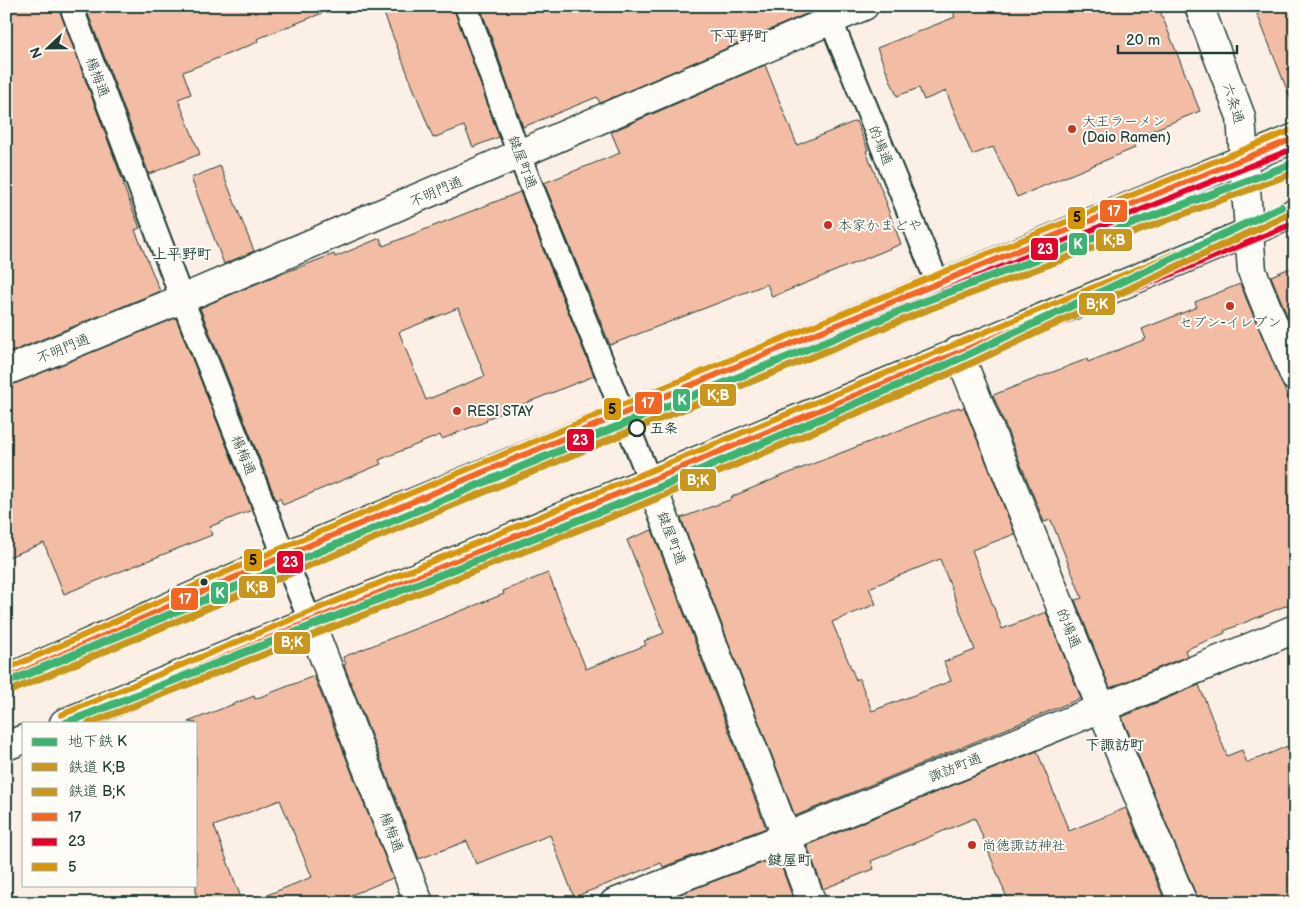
<svg xmlns="http://www.w3.org/2000/svg" width="1301" height="909" viewBox="0 0 1301 909" font-family="'Balsamiq Sans','Klee One',sans-serif">
<style>
.building{fill:#f2bda4;stroke:#1f3d34;fill-rule:evenodd}
.lines{fill:none;stroke-linecap:round;stroke-linejoin:round}
.service-casing{stroke:#1f3d34;stroke-width:26}
.pedestrian-casing{stroke:#1f3d34;stroke-width:31}
.minor-casing{stroke:#1f3d34;stroke-width:31}
.tertiary-casing{stroke:#1f3d34;stroke-width:31}
.trunk-casing{stroke:#1f3d34;stroke-width:31}
.service{stroke:#fdfcf7;stroke-width:22}
.pedestrian{stroke:#fdfcf7;stroke-width:28}
.minor{stroke:#fdfcf7;stroke-width:28}
.tertiary{stroke:#fdfcf7;stroke-width:28}
.trunk{stroke:#fdfcf7;stroke-width:28}
.bus-1-casing{stroke:#fdfcf7;stroke-width:10}
.bus-2-casing{stroke:#fdfcf7;stroke-width:10}
.bus-3-casing{stroke:#fdfcf7;stroke-width:10}
.bus-1{stroke:#f26522;stroke-width:6}
.bus-2{stroke:#e4002b;stroke-width:6}
.bus-3{stroke:#d79608;stroke-width:6}
.rail-1-casing{stroke:#fdfcf7;stroke-width:11}
.rail-2-casing{stroke:#fdfcf7;stroke-width:11}
.rail-1{stroke:#c9961e;stroke-width:8}
.rail-2{stroke:#c9961e;stroke-width:8}
.metro-1-casing{stroke:#fdfcf7;stroke-width:11}
.metro-1{stroke:#3cb371;stroke-width:8}
.poi-dot{fill:#c8321e;stroke:#fdfcf7;stroke-width:2}
.stop-dot{fill:#fdfcf7;stroke:#1f3d34;stroke-width:2.5}
.bus-dot{fill:#1f3d34;stroke:#fdfcf7;stroke-width:2}
.labels{text-anchor:middle;stroke-width:4;stroke-linejoin:round;paint-order:stroke}
.street-label{font-size:14px;fill:#1f3d34;stroke:#fdfcf7}
.poi-label{font-size:14px;fill:#1f3d34;stroke:#fdfcf7;text-anchor:start}
.stop-label{font-size:14px;font-weight:bold;fill:#1f3d34;stroke:#fdfcf7;text-anchor:start}
.neighbourhood-label{font-size:15px;font-weight:bold;fill:#1f3d34;stroke:#fdfcf7}
.line-badge{stroke:#fdfcf7;stroke-width:2}
.badge-label{font-size:14px;text-anchor:middle;font-weight:bold;fill:#fff}
.pale-badge-label{font-size:14px;text-anchor:middle;font-weight:bold;fill:#111}
</style>
<rect width="100%" height="100%" fill="#fbefe6"/>
<filter id="ink" filterUnits="userSpaceOnUse"><feTurbulence type="fractalNoise" baseFrequency=".02" numOctaves="2"/><feDisplacementMap in="SourceGraphic" scale="10" xChannelSelector="R" yChannelSelector="G"/><feConvolveMatrix kernelMatrix="1 2 1 2 8 2 1 2 1" color-interpolation-filters="sRGB"/></filter>
<g filter="url(#ink)">
<g class="building">
<path d="M6,6H58L124,184L123,185L140,228L135,230L160,291L6,354Z"/>
<path d="M85,6H334L335,8L257,39L258,42L183,72L191,94L178,99L200,154L149,174Z"/>
<path d="M381,6H453L499,137L473,147L464,126L433,138Z"/>
<path d="M480,6H812L813,11L600,103L597,97L523,127Z"/>
<path d="M951,6H1158L1200,111L1131,139L1135,148L1017,197L993,147L972,155L946,91L924,100L919,88L897,96L877,48L955,17Z"/>
<path d="M1254,6H1295V104L1293,105Z"/>
<path d="M765,65L797,145L856,121L868,150L866,151L887,204H886L901,244L772,297L767,284L610,345L544,183L620,153L611,132Z"/>
<path d="M220,166L254,251L224,264L191,178Z"/>
<path d="M520,192L594,376L486,419L487,421L442,439L440,435L379,460L381,464L283,505L280,498L276,500L200,308L265,280L334,254L335,257L380,238L383,246ZM458,308L485,376L426,400L399,332Z"/>
<path d="M1295,266V335L1271,276Z"/>
<path d="M1240,284L1295,414V602L1224,631L1225,633L1185,650L1187,656L1110,688L1075,600L1082,598L1051,520L1044,522L993,395L1087,359L1088,362L1146,339L1142,329L1197,307L1195,302Z"/>
<path d="M176,318L252,510L209,527L212,535L64,594L44,543L6,558V386L12,385Z"/>
<path d="M959,407L960,409L964,407L1015,534L972,550L1002,629L1046,612L1081,698L795,816L681,518L732,499L731,497L779,477ZM940,559L975,650L944,662L951,681L872,711L859,678L856,680L832,622L876,604L869,588Z"/>
<path d="M652,530L766,828L663,867L661,863L574,897L550,835L476,864L467,841L419,859L344,665L346,664L343,657L504,594L503,591L548,573L586,669L646,645L644,641L664,633L627,540Z"/>
<path d="M314,676L393,878L332,903H253L252,901L312,877L280,800L214,826L243,903H196V723L188,722L254,696L255,699Z"/>
<path d="M1199,685L1227,756L1242,750L1247,763L1295,743V903H1198L1197,897L1122,717Z"/>
<path d="M1037,751L1069,831L1126,808L1166,903H1009L975,818L871,861L874,869L823,889L807,845Z"/>
<path d="M778,857L794,901L790,903H677L675,896Z"/>
</g>
<g class="lines">
<defs>
<g id="service">
<path d="M71,6L182,299L310,621"/>
<path d="M466,6L519,155L650,481"/>
<path d="M825,6L938,284"/>
</g>
<path id="pedestrian" d="M1249,231L1252,271L1295,377"/>
<g id="minor">
<path d="M958,351L1101,707L1183,903"/>
<path d="M6,371L182,299L864,6"/>
<path d="M650,481L812,903"/>
<path d="M310,621L419,903"/>
<path d="M614,903L786,837L1295,629"/>
</g>
<path id="tertiary" d="M1199,6L1241,117L1249,231"/>
<g id="trunk">
<path d="M6,679C101,639 194,594 289,554C623,413 958,274 1295,138"/>
<path d="M64,723L1295,213"/>
<path d="M6,746L24,739"/>
</g>
</defs>
<use href="#service" class="service-casing"/>
<use href="#pedestrian" class="pedestrian-casing"/>
<use href="#minor" class="minor-casing"/>
<use href="#tertiary" class="tertiary-casing"/>
<use href="#trunk" class="trunk-casing"/>
<use href="#service" class="service"/>
<use href="#pedestrian" class="pedestrian"/>
<use href="#minor" class="minor"/>
<use href="#tertiary" class="tertiary"/>
<use href="#trunk" class="trunk"/>
<defs>
<g id="bus-1">
<path d="M6,679C101,638 194,594 289,554C623,412 958,274 1295,138"/>
<path d="M65,723L1295,213"/>
</g>
<g id="bus-2">
<path d="M9,687C104,647 197,603 291,562C624,421 959,283 1295,148"/>
<path d="M87,723L1295,223"/>
</g>
<g id="bus-3">
<path d="M6,669C99,630 189,587 282,548C617,405 954,267 1292,130"/>
<path d="M61,715L1292,205"/>
</g>
</defs>
<use href="#bus-1" class="bus-1-casing"/>
<use href="#bus-2" class="bus-2-casing"/>
<use href="#bus-3" class="bus-3-casing"/>
<use href="#bus-1" class="bus-1"/>
<use href="#bus-2" class="bus-2"/>
<use href="#bus-3" class="bus-3"/>
<defs>
<path id="rail-1" d="M9,691L612,438L928,309L1295,172"/>
<path id="rail-2" d="M89,723L640,505L952,372L1295,211"/>
</defs>
<use href="#rail-1" class="rail-1-casing"/>
<use href="#rail-2" class="rail-2-casing"/>
<use href="#rail-1" class="rail-1"/>
<use href="#rail-2" class="rail-2"/>
<defs>
<g id="metro-1">
<path d="M6,683L609,430L925,301L1295,163"/>
<path d="M66,723L637,497L948,364L1281,207"/>
</g>
</defs>
<use href="#metro-1" class="metro-1-casing"/>
<use href="#metro-1" class="metro-1"/>
</g>
</g>
<g class="poi-dot">
<circle cx="1072" cy="129" r="5"/>
<circle cx="828" cy="225" r="5"/>
<circle cx="1230" cy="306" r="5"/>
<circle cx="457" cy="411" r="5"/>
<circle cx="972" cy="845" r="5"/>
</g>
<circle class="stop-dot" cx="637" cy="428" r="8"/>
<circle class="bus-dot" cx="204" cy="582" r="4.5"/>
<g class="labels">
<g class="street-label">
<text transform="translate(98 77) rotate(69)" y="5">楊梅通</text>
<text transform="translate(1234 103) rotate(73)" y="5">六条通</text>
<text transform="translate(881 145) rotate(68)" y="5">的場通</text>
<text transform="translate(523 162) rotate(69)" y="5">鍵屋町通</text>
<text transform="translate(436 191) rotate(-23)" y="5">不明門通</text>
<text transform="translate(63 348) rotate(-22)" y="5">不明門通</text>
<text transform="translate(244 455) rotate(68)" y="5">楊梅通</text>
<text transform="translate(672 538) rotate(69)" y="5">鍵屋町通</text>
<text transform="translate(1069 628) rotate(68)" y="5">的場通</text>
<text transform="translate(955 767) rotate(-22)" y="5">諏訪町通</text>
<text transform="translate(392 832) rotate(69)" y="5">楊梅通</text>
</g>
<g class="poi-label">
<text x="1082" y="126">大王ラーメン<tspan x="1082" dy="16">(Daio Ramen)</tspan></text>
<text x="838" y="230">本家かまどや</text>
<text x="1230" y="327" text-anchor="middle">セブン-イレブン</text>
<text x="467" y="416">RESI STAY</text>
<text x="982" y="850">尚徳諏訪神社</text>
</g>
<g class="stop-label">
<text x="650" y="433">五条</text>
</g>
<g class="neighbourhood-label">
<text x="739" y="41">下平野町</text>
<text x="182" y="259">上平野町</text>
<text x="1115" y="750">下諏訪町</text>
<text x="790" y="865">鍵屋町</text>
</g>
</g>
<g class="line-badge">
<rect x="1099" y="199" width="29" height="24" rx="5" fill="#f26522"/>
<rect x="1067" y="206" width="19" height="24" rx="5" fill="#d79608"/>
<rect x="1095" y="228" width="38" height="24" rx="5" fill="#c9961e"/>
<rect x="1068" y="232" width="20" height="24" rx="5" fill="#3cb371"/>
<rect x="1030" y="237" width="29" height="24" rx="5" fill="#e4002b"/>
<rect x="1078" y="292" width="38" height="24" rx="5" fill="#c9961e"/>
<rect x="699" y="383" width="38" height="24" rx="5" fill="#c9961e"/>
<rect x="672" y="388" width="19" height="24" rx="5" fill="#3cb371"/>
<rect x="634" y="391" width="29" height="24" rx="5" fill="#f26522"/>
<rect x="603" y="397" width="19" height="24" rx="5" fill="#d79608"/>
<rect x="566" y="428" width="29" height="24" rx="5" fill="#e4002b"/>
<rect x="679" y="468" width="38" height="24" rx="5" fill="#c9961e"/>
<rect x="243" y="548" width="20" height="24" rx="5" fill="#d79608"/>
<rect x="276" y="550" width="28" height="24" rx="5" fill="#e4002b"/>
<rect x="238" y="575" width="38" height="24" rx="5" fill="#c9961e"/>
<rect x="210" y="581" width="19" height="24" rx="5" fill="#3cb371"/>
<rect x="170" y="587" width="29" height="24" rx="5" fill="#f26522"/>
<rect x="273" y="631" width="38" height="24" rx="5" fill="#c9961e"/>
</g>
<g class="badge-label">
<text x="1114" y="216">17</text>
<text x="1114" y="245">K;B</text>
<text x="1078" y="249">K</text>
<text x="1045" y="254">23</text>
<text x="1097" y="309">B;K</text>
<text x="718" y="400">K;B</text>
<text x="682" y="405">K</text>
<text x="648" y="408">17</text>
<text x="580" y="445">23</text>
<text x="698" y="485">B;K</text>
<text x="290" y="567">23</text>
<text x="257" y="592">K;B</text>
<text x="220" y="598">K</text>
<text x="185" y="604">17</text>
<text x="292" y="647">B;K</text>
</g>
<g class="pale-badge-label">
<text x="1077" y="222">5</text>
<text x="612" y="414">5</text>
<text x="253" y="565">5</text>
</g>
<rect width="1301" height="909" fill="none" stroke="#fdfcf7" stroke-width="25"/>
<rect x="12" y="12" width="1276" height="884" fill="none" stroke="#1f3d34" stroke-width="2" filter="url(#ink)"/>
<rect x="22" y="722" width="175" height="165" fill="#fdfcf7" stroke="#a4b0a9"/>
<rect x="32" y="738" width="25" height="8" fill="#3cb371" stroke="#a4b0a9"/>
<text x="68" y="746" font-size="15" fill="#1f3d34">地下鉄 K</text>
<rect x="32" y="763" width="25" height="8" fill="#c9961e" stroke="#a4b0a9"/>
<text x="68" y="772" font-size="15" fill="#1f3d34">鉄道 K;B</text>
<rect x="32" y="788" width="25" height="8" fill="#c9961e" stroke="#a4b0a9"/>
<text x="68" y="796" font-size="15" fill="#1f3d34">鉄道 B;K</text>
<rect x="32" y="813" width="25" height="8" fill="#f26522" stroke="#a4b0a9"/>
<text x="68" y="822" font-size="15" fill="#1f3d34">17</text>
<rect x="32" y="838" width="25" height="8" fill="#e4002b" stroke="#a4b0a9"/>
<text x="68" y="846" font-size="15" fill="#1f3d34">23</text>
<rect x="32" y="863" width="25" height="8" fill="#d79608" stroke="#a4b0a9"/>
<text x="68" y="872" font-size="15" fill="#1f3d34">5</text>
<g transform="translate(48 48) rotate(248)" stroke="#fdfcf7" stroke-width="4" paint-order="stroke">
<path d="M0-4L9 19L0 12L-9 19Z" fill="#1f3d34"/>
<text y="-8" font-size="14" font-weight="bold" text-anchor="middle" fill="#1f3d34">N</text>
</g>
<path d="M1118 45v8h119v-8" fill="none" stroke="#1f3d34" stroke-width="2.5"/>
<text x="1126" y="45" font-size="15" fill="#1f3d34" stroke="#fdfcf7" stroke-width="4" paint-order="stroke">20 m</text>
</svg>
